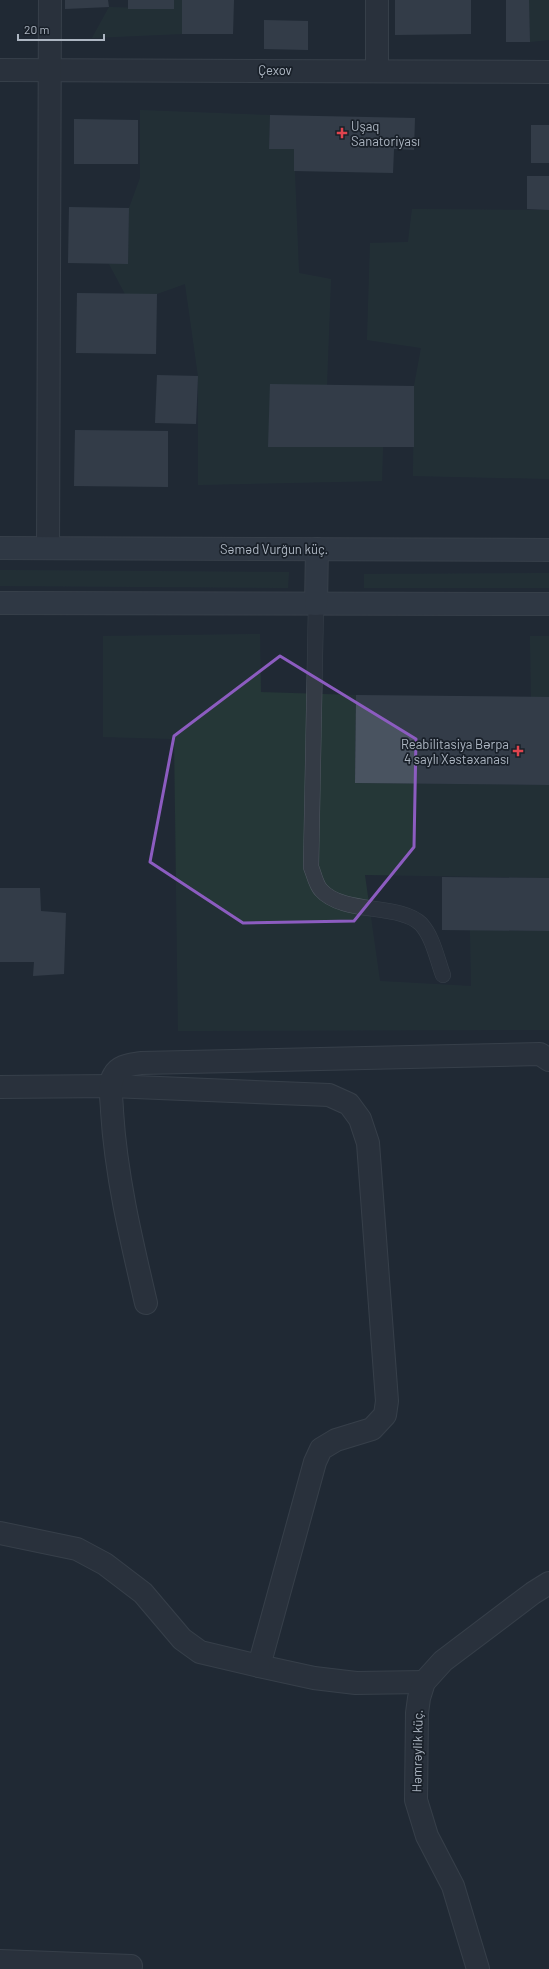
<svg xmlns="http://www.w3.org/2000/svg" width="549" height="1969" viewBox="0 0 549 1969" font-family="Barlow,sans-serif">
<style>
.green{fill:#253737}
.building{fill:#495360}
.lines{fill:none;stroke-linecap:round;stroke-linejoin:round}
.service-casing{stroke:#515963;stroke-width:16}
.minor-casing{stroke:#515963;stroke-width:24}
.secondary-casing{stroke:#515963;stroke-width:24}
.service{stroke:#343b45;stroke-width:15}
.minor{stroke:#343b45;stroke-width:22}
.secondary{stroke:#424a57;stroke-width:22}
.marked{fill:none;stroke:#8c5cc0;stroke-width:3;stroke-linejoin:round}
.health-dot{fill:#e0444e;stroke:#192029;stroke-width:1.5}
.labels{text-anchor:middle;stroke-width:3.5;stroke-linejoin:round;paint-order:stroke}
.street-label{font-size:13px;fill:#adb6c2;stroke:#192029}
.poi-label{font-size:13px;fill:#adb6c2;stroke:#192029;text-anchor:start}
</style>
<rect width="100%" height="100%" fill="#202934"/>
<g class="green">
<path d="M174,0H182V34L92,38L109,7L174,9Z"/>
<path d="M529,0H549V40L530,42Z"/>
<path d="M140,110L270,115L269,149H294L299,273L331,279L327,385L269,447H383L382,481L198,485V376L185,284L157,294H125L109,264H128L129,208L140,178Z"/>
<path d="M412,209L549,210V479L413,476L414,386L421,348L367,340L370,243L408,242Z"/>
<path d="M0,570L289,572L288,588L0,586Z"/>
<path d="M549,573V588H364V574Z"/>
<path d="M260,634L261,692L356,695L355,783L549,785V878L365,875L380,981L471,986L470,930L549,931V1030L178,1031L174,739L103,737V636Z"/>
<path d="M530,636H549V697H531Z"/>
</g>
<g class="building">
<path d="M65,0H108L109,7L65,9Z"/>
<rect x="128" y="0" width="46" height="9"/>
<path d="M182,0H234L233,34H182Z"/>
<path d="M395,0H471V34L395,35Z"/>
<path d="M506,0H529L530,42H506Z"/>
<path d="M264,20L308,21V50L264,49Z"/>
<path d="M270,115L415,118L414,150L394,149L393,173L294,171V149H269Z"/>
<path d="M74,119L138,120V164H74Z"/>
<rect x="531" y="125" width="18" height="38"/>
<path d="M527,176H549V210L527,209Z"/>
<path d="M69,207L129,208L128,264L68,263Z"/>
<path d="M77,293L157,294L156,354L76,353Z"/>
<path d="M157,375L198,376L196,424L155,423Z"/>
<path d="M270,384L414,386V447H268Z"/>
<path d="M75,430L168,431V487L74,486Z"/>
<path d="M356,695L549,697V785L355,783Z"/>
<path d="M442,877L549,878V931L442,930Z"/>
<path d="M0,888H40L41,911L66,913L64,974L33,976L34,962H0Z"/>
</g>
<g class="lines">
<defs>
<path id="service" d="M316,604L311,867C314,874 316,885 321,890C343,915 400,903 421,924C433,937 437,959 443,975"/>
<g id="minor">
<path d="M0,70L549,72"/>
<path d="M377,70V0"/>
<path d="M48,548L50,0"/>
<path d="M0,1087L111,1086L329,1095L349,1104L360,1119L368,1143L387,1401L385,1415L372,1429L336,1440L321,1449L315,1462L259,1666L314,1678L356,1683L424,1682"/>
<path d="M146,1303C131,1239 116,1176 112,1111C112,1100 108,1084 114,1075C119,1065 131,1065 141,1063L540,1054L549,1060"/>
<path d="M0,1533L77,1549L105,1564L143,1593L182,1639L200,1652L259,1666"/>
<path d="M0,1961L131,1966"/>
<path d="M478,1969L453,1886L427,1836L416,1800L417,1713L419,1698L424,1682L443,1661L533,1593L549,1583"/>
</g>
<g id="secondary">
<path d="M0,548L549,550"/>
<path d="M0,603L549,604"/>
<path d="M316,604L317,549"/>
</g>
</defs>
<use href="#service" class="service-casing"/>
<use href="#minor" class="minor-casing"/>
<use href="#secondary" class="secondary-casing"/>
<use href="#service" class="service"/>
<use href="#minor" class="minor"/>
<use href="#secondary" class="secondary"/>
</g>
<path d="M0 0H549V1969H0ZM280,656L416,739L414,847L354,921L243,923L150,862L174,736Z" fill="#202934" fill-opacity=".55" fill-rule="evenodd"/>
<path class="marked" d="M280,656L416,739L414,847L354,921L243,923L150,862L174,736Z"/>
<g class="health-dot">
<path d="M340 127h4v4h4v4h-4v4h-4v-4h-4v-4h4z"/>
<path d="M516 745h4v4h4v4h-4v4h-4v-4h-4v-4h4z"/>
</g>
<g class="labels">
<g class="street-label">
<text x="275" y="75">Çexov</text>
<text x="274" y="554">Səməd Vurğun küç.</text>
<text transform="translate(417 1751) rotate(-89)" y="5">Həmrəylik küç.</text>
</g>
<g class="poi-label">
<text x="351" y="131">Uşaq<tspan x="351" dy="15">Sanatoriyası</tspan></text>
<text x="509" y="749" text-anchor="end">Reabilitasiya Bәrpa<tspan x="509" dy="15">4 saylı Xəstəxanası</tspan></text>
</g>
</g>
<path d="M18 34v6h86v-6" fill="none" stroke="#adb6c2" stroke-width="2"/>
<text x="24" y="34" font-size="12" fill="#adb6c2" stroke="#192029" stroke-width="3" paint-order="stroke">20 m</text>
</svg>
